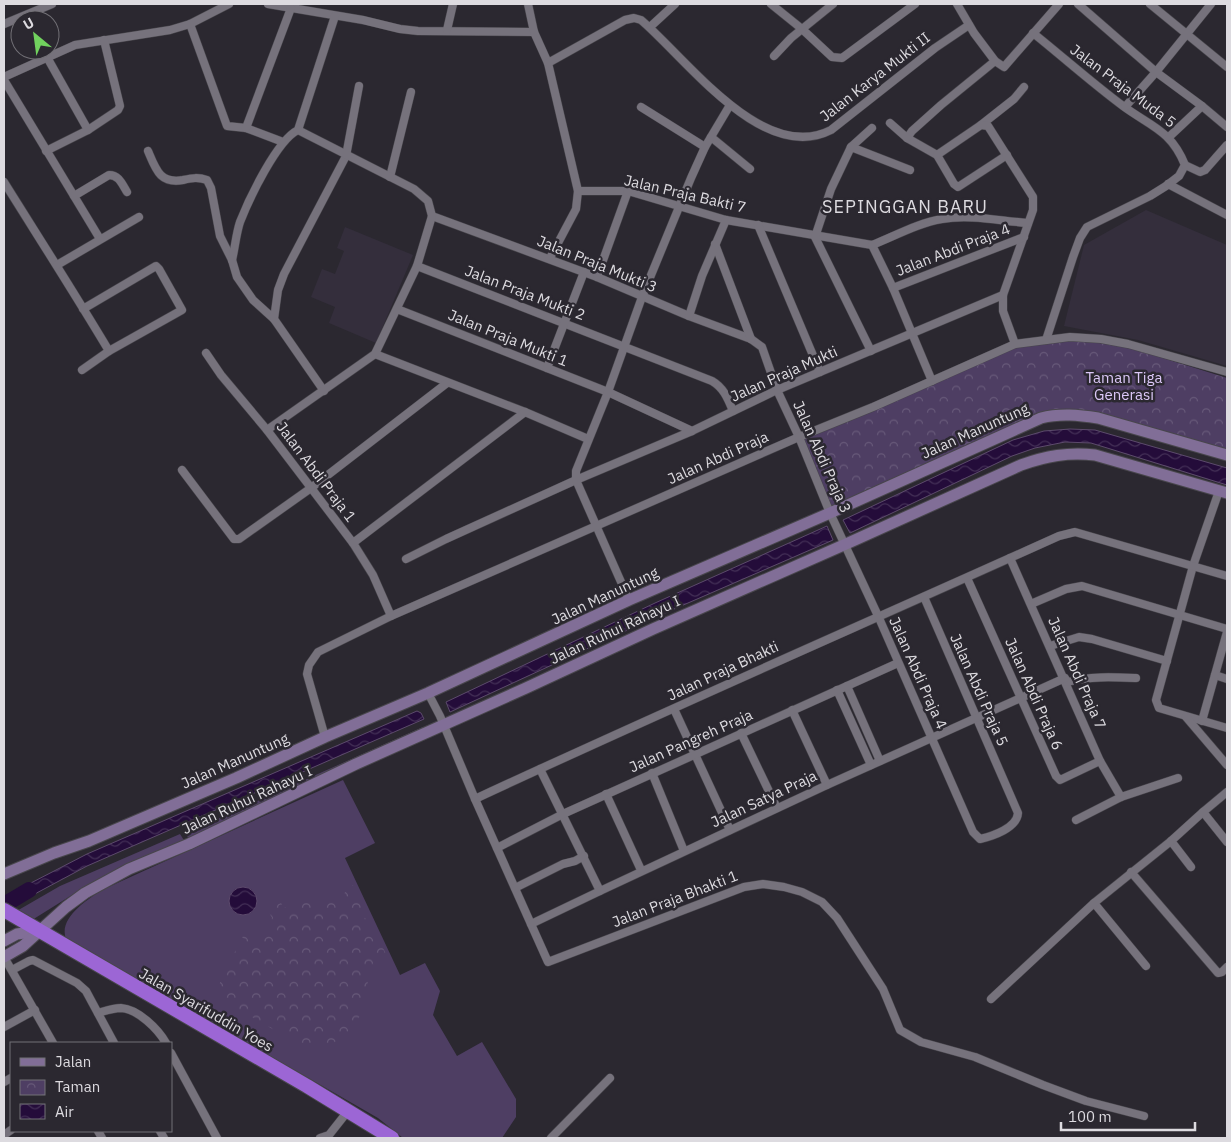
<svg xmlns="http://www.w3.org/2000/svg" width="1231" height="1142" viewBox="0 0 1231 1142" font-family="'IBM Plex Sans',sans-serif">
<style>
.built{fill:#342e3c}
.grass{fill:#4e3e63}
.park{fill:url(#park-crowns)}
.water{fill:url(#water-waves);stroke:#5c4a6c}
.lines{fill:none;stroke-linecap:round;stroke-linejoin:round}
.river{stroke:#240c3a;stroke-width:16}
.street-casing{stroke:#48464c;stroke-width:9}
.secondary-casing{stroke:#48464c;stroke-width:13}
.highway-casing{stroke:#48464c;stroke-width:16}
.street{stroke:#76727c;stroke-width:8}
.secondary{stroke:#816e97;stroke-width:11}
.highway{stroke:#9c66d5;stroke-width:14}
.labels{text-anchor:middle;stroke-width:5;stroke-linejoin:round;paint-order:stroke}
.street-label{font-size:15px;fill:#dddbe0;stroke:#2b2830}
.park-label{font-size:15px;fill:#dcc8f8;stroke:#2b2830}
.quarter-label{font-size:18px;letter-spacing:1px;fill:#dddbe0;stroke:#2b2830}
</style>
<defs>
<pattern id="park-crowns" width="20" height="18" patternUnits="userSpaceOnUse" patternTransform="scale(1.25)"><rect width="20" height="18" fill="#4e3e63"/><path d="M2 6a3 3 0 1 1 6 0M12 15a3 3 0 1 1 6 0" fill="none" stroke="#675979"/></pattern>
<pattern id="water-waves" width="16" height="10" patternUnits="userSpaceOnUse" patternTransform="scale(1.25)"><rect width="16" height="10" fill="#240c3a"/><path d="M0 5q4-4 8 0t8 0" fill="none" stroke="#432f56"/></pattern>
</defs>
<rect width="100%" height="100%" fill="#2b2830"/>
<g class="built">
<path d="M1146,210L1227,245V366L1138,340L1064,326L1084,245Z"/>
<path d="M345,227L413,255L376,343L329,323L335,307L311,297L322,269L335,274L344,251L337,248Z"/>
</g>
<g class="grass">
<path d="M423,727L426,733L189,840L186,833Z"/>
<path d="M343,780L375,843L345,858L400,975L425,963L440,991L433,1015L457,1056L482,1042L516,1099V1117L502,1138H403L378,1118L66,939C58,918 87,900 102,890Z"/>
<path d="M180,834L185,842L88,885L32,920L15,912L60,886Z"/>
</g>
<g class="park">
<path d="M1074,339L1131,348L1227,378V449L1085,416H1055L832,509L803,439L1020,346Z"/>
<path d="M348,884L356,886L367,909L363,917L370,921L367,925L371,927L370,931L375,933L373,938L379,940L388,958L366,971C376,1009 342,1058 300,1045L221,999L219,993L221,971L226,972L237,947L244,939L239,934L245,928L261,942L273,931L267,921L272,918L267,909L281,903L284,908C303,901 322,901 341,903Z"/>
</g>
<g class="water">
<path d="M1070,429L1095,430L1227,468V485L1091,443L1065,442L1035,448L1012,456L850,533L843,520L1013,440L1044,431Z"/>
<path d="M827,526L833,540L658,616L450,712L446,702L655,603Z"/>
<path d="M417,711L421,713L424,719L87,866L31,896L27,885L87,854Z"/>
<circle cx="243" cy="901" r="14"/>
</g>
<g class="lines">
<path class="river" d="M4,905L29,890"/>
<defs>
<g id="street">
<path d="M268,4L363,20L400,29L418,31L534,32"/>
<path d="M528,4L534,32L548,63L578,191L576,209L550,258"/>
<path d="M771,4L802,29L832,57L842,58L915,4"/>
<path d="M957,4L974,33L995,61L1004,67L1059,4"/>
<path d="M1078,4L1156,72L1202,106L1227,127"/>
<path d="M1150,4L1227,67"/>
<path d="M4,24L52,4"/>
<path d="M190,24L227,126L246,128L283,142"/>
<path d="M650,27L675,4"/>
<path d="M447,30L453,4"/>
<path d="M1033,33C1063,57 1092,83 1123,106C1150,126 1171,130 1185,165L1179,176L1166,186L1150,196L1087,227L1080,238L1073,257L1046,340"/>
<path d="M774,56L791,38L833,4"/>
<path d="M995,61L941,105L912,131L907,138L937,155L954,184L958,187L1007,155"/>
<path d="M548,63L625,20L634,18L641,20C686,58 763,165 831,130L935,48L969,25"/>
<path d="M4,77L75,45L170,30L190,24L229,4"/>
<path d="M4,80L100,239"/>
<path d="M641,107L705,147"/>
<path d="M1125,107L1156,72L1211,4"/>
<path d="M890,123L907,138"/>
<path d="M981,125L1014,99L1024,87"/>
<path d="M246,128L291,8"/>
<path d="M88,130L118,110L120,106L104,40"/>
<path d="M711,137L750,169"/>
<path d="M1169,137L1202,106"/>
<path d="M851,147L872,128"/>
<path d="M46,151L88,130L48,59"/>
<path d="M148,151C156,170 160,184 183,180C192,178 198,177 207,180L211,188L220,236L232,260L237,277L253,300L274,319"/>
<path d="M937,155L981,125L988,126L1033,197V210L1003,295V311L1015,344"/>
<path d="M1185,165L1200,172L1205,170L1227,145"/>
<path d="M390,177L411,92"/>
<path d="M4,182C39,238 75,294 109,351L182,310L159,269L156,266L83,309"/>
<path d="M1168,184L1227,215"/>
<path d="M578,191H628L726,220L872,245L893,288L932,381"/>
<path d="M74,196L109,175C119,175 122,184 127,192"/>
<path d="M432,216L597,277L689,316L751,339L762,347L777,390L799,437L830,513L879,618L973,832L980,839C993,836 1017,828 1018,813L924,597"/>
<path d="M758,225L820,372"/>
<path d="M715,244L751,339"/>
<path d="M872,245C895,236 918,223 942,219C970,214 1000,221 1028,223"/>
<path d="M232,260C235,248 236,234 240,222C249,199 277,140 298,130L335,16"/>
<path d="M57,265L139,217"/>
<path d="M417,266L712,381C724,388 728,399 733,411"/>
<path d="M597,277L628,191"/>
<path d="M893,288L1024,237"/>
<path d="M397,309L608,392L692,431"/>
<path d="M689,316L702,276L726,220"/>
<path d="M871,351L815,237L831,189L851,147L910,170"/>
<path d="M206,353L221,375L267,430L353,543L373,575L391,616"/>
<path d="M375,354L525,412L588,439"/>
<path d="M547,368L584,272"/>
<path d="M82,370L109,351"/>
<path d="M324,391L274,319L278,290L284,274L346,156L359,86"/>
<path d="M267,430L375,354L417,266L432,216L428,201L414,189L298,130"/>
<path d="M182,470L234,539H239L311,488L447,383"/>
<path d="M1219,491L1193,566L1156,700L1159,708L1227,728"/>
<path d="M353,543L525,412"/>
<path d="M1010,558L1100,761L1121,797"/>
<path d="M406,559L446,539L576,480L692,431L777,390L1003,295"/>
<path d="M967,578L1056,776L1060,780L1100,761"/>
<path d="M629,600L576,480V471L608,392L642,297L691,178L705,147L730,105"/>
<path d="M1031,604L1066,589L1082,586L1227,629"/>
<path d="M1050,646L1079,637L1092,639L1167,661"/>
<path d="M1215,675L1227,679"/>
<path d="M1067,682C1090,676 1112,677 1136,678"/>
<path d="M847,686L880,761"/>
<path d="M837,690L871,765"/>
<path d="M428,693L440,716L475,799C668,709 864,624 1059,536L1075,532L1227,576"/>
<path d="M674,709L730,830"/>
<path d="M792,710L827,785"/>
<path d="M1186,717L1227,765"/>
<path d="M1202,721L1227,632"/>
<path d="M741,733L777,808"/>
<path d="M325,737L307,674L309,665L318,652L391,616L799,437L873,407L1015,344L1070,337L1101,339L1128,344L1227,372"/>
<path d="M540,769L600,891L827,785L1065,678"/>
<path d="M652,773L684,851"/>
<path d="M606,794L641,870"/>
<path d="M475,799L548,962L744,887L763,884L784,887L802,892L822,902L837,918L883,989L900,1030L921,1042L975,1057L1043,1085L1086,1101L1144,1116"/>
<path d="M1203,812L1227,842"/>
<path d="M1076,820L1121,797L1178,778"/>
<path d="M1171,841L1191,867"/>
<path d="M497,848L563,814L898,663"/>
<path d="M1131,872L1218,973L1222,972L1227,967"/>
<path d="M515,888L563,864L575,861L584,856"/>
<path d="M1094,903L1146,966"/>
<path d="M531,924L600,891"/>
<path d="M4,957L53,1043"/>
<path d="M12,970L29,961L33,960L77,983L86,991L114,1043"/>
<path d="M991,999L1094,903L1171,841L1203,812L1227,792"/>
<path d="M98,1013C105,1011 113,1008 121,1008C138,1009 158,1029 166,1043"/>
<path d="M4,1027L35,1010"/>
<path d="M171,1053L217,1138"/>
<path d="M4,1082L11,1078"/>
<path d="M98,1131L102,1138"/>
<path d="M160,1131L164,1138"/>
<path d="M4,1135L11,1130"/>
<path d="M320,1138L329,1135L348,1111"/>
<path d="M551,1138L610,1078"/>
</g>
<g id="secondary">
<path d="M4,874L54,853L89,841L236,778L325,737L428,693L629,600L830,513L1041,418C1060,413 1079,415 1098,418L1227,455"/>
<path d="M4,941L17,934L38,931"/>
<path d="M4,957L23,946L66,907L85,893L129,869L189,844L356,764L526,688L653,629L846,544L1021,465C1046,456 1068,452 1095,455L1227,493"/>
</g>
<path id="highway" d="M4,910L307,1086L392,1138"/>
</defs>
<use href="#street" class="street-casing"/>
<use href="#secondary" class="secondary-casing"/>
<use href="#highway" class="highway-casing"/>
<use href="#street" class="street"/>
<use href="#secondary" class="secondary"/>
<use href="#highway" class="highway"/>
</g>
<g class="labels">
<g class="street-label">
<text transform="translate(875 77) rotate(-38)" y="5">Jalan Karya Mukti II</text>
<text transform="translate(1123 86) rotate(37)" y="5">Jalan Praja Muda 5</text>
<text transform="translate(685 194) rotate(13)" y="5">Jalan Praja Bakti 7</text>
<text transform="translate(953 250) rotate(-21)" y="5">Jalan Abdi Praja 4</text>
<text transform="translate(597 264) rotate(22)" y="5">Jalan Praja Mukti 3</text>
<text transform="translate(525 293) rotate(21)" y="5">Jalan Praja Mukti 2</text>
<text transform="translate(508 338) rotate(22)" y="5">Jalan Praja Mukti 1</text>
<text transform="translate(784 374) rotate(-24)" y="5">Jalan Praja Mukti</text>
<text transform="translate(975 431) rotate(-24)" y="5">Jalan Manuntung</text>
<text transform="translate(822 457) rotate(66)" y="5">Jalan Abdi Praja 3</text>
<text transform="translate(718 458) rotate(-24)" y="5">Jalan Abdi Praja</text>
<text transform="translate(316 472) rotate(53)" y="5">Jalan Abdi Praja 1</text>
<text transform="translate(605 596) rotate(-25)" y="5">Jalan Manuntung</text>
<text transform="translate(615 630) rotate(-25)" y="5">Jalan Ruhui Rahayu I</text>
<text transform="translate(723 671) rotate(-25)" y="5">Jalan Praja Bhakti</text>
<text transform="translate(918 673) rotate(66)" y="5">Jalan Abdi Praja 4</text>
<text transform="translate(1077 673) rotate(66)" y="5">Jalan Abdi Praja 7</text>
<text transform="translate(979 690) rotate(66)" y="5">Jalan Abdi Praja 5</text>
<text transform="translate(1034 694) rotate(66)" y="5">Jalan Abdi Praja 6</text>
<text transform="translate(691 741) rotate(-24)" y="5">Jalan Pangreh Praja</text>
<text transform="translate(235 761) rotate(-24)" y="5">Jalan Manuntung</text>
<text transform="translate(764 799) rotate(-25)" y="5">Jalan Satya Praja</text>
<text transform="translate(247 800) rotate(-25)" y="5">Jalan Ruhui Rahayu I</text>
<text transform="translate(675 899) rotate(-21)" y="5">Jalan Praja Bhakti 1</text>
<text transform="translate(206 1010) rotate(30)" y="5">Jalan Syarifuddin Yoes</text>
</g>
<g class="park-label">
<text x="1124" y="383">Taman Tiga<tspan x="1124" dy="17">Generasi</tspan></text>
</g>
<g class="quarter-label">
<text x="905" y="213">SEPINGGAN BARU</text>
</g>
</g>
<rect width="1231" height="1142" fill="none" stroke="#dddbe0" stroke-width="10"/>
<rect x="10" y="1042" width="162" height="90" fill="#2b2830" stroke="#727076"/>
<rect x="20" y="1058" width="25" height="8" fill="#816e97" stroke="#727076"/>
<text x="55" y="1067" font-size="15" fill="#dddbe0">Jalan</text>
<rect x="20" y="1080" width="25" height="15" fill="url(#park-crowns)" stroke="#727076"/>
<text x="55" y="1092" font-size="15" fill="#dddbe0">Taman</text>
<rect x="20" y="1104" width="25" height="15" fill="url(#water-waves)" stroke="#727076"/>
<text x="55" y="1117" font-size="15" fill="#dddbe0">Air</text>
<g transform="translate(35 35) rotate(331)"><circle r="24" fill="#2b2830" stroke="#727076"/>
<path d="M0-4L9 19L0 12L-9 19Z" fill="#71d25e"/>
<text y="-8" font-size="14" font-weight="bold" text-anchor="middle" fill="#dddbe0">U</text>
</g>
<path d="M1061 1122v8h134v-8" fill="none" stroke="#dddbe0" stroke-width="2.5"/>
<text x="1068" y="1122" font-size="15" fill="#dddbe0" stroke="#2b2830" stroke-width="4" paint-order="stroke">100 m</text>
</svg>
